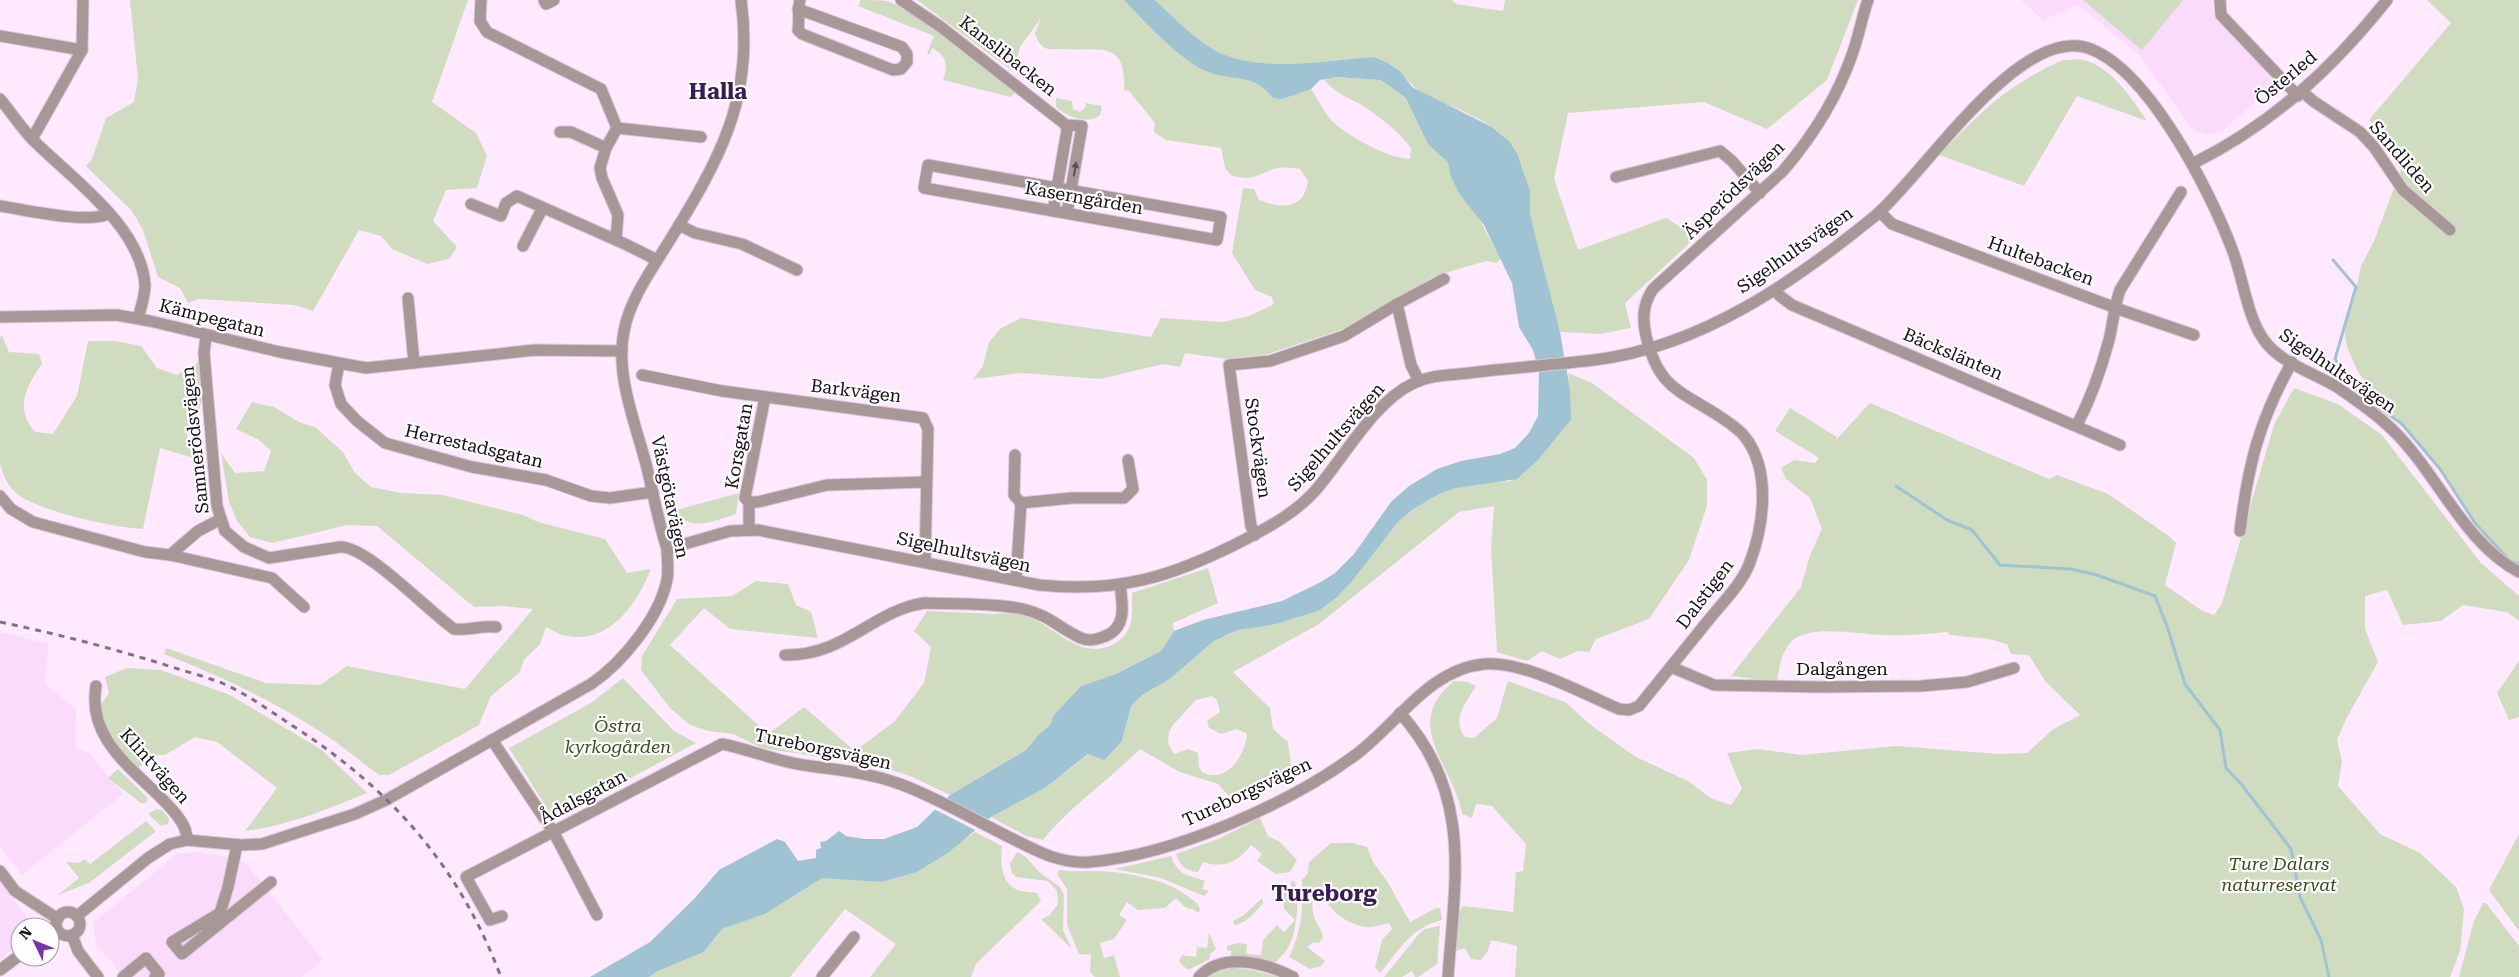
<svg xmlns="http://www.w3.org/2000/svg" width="2519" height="977" viewBox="0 0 2519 977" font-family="'Roboto Serif',serif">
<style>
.built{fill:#fadbfb}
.green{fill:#d0dcbf;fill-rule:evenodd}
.water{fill:#9fc3d3}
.pier{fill:#fee9ff}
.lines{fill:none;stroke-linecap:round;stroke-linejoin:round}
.stream{stroke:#9fc3d3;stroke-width:3}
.river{stroke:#9fc3d3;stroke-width:19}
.minor-casing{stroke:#d9c6da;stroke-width:13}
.minor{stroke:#a89797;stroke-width:11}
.rail{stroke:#807281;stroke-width:3;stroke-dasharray:6 6;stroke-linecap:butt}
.oneway{fill:#5f5256}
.labels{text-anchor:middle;stroke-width:4.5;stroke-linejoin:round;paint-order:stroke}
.street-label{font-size:18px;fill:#160e16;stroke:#fefefe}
.park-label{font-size:18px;font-style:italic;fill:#3b4c1c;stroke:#fefefe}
.district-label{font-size:22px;font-weight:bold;fill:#3b1b53;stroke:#fefefe}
</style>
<rect width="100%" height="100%" fill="#fee9ff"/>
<g class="built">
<path d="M2021,0H2212L2214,17L2277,83L2223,130L2205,135L2191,128L2139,54L2078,5L2043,20Z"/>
<path d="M0,632L49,644L45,680L48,687L76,709V748L88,752L123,794L22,875L0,846Z"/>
<path d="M194,852L222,856L245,862L323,960L302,977H124L96,944L93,923L177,854Z"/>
<path d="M0,883L35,927H20V943L0,959Z"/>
</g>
<g class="green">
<path d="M130,0H468L432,102L476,133L487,156L477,188L446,190L433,221L457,247L449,259L427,264L392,249L381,236L359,230L313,311L294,305L199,299L188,303L180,288L158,277L143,230L132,211L86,166L92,159L106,118L134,102L138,79Z"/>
<path d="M861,0C869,0 880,0 887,1C927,16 980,66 1015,93L1010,97L943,80C949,65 946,55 932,48L929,55L927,54L934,36L858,6Z"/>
<path d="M917,0H1124L1141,18L1262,84L1273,98L1311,89C1317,97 1327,117 1333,122C1350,137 1387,158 1410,159L1411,148C1399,131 1377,115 1360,104C1347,97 1333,92 1324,79L1336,77L1381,80L1406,98L1424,132L1448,162L1501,259L1496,263L1486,261L1435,276L1343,329L1268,354L1225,359L1185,353L1180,367L1163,364L1100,379L1021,373L973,379L983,366L989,342L1001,328L1021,318L1151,337L1161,318L1223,322L1249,316L1274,304L1272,297L1255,290L1232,253L1243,188L1254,189L1259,200C1282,209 1304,210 1308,181L1300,169C1273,165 1276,169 1253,177C1247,179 1238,177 1232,176L1225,168L1221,148L1166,140L1154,132L1155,123L1129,91L1124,90C1127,37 1096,52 1061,49C1056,49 1049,50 1045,48C1039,45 1037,38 1035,33L1041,18L1020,47L1015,69L1011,70Z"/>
<path d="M1155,0H1452L1456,4L1503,11L1505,0H1858L1827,80L1767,129L1704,102L1568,113L1554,179L1578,250L1666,218L1696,237L1625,303L1631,328L1600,334L1560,332C1550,298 1541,263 1533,228C1527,199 1530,167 1509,142C1491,119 1449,107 1423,93C1413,87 1409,81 1401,73C1394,65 1384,61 1375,57C1325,60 1268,73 1220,53C1199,43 1172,16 1155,0Z"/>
<path d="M2083,0H2183L2142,50Z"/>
<path d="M2427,0H2519V565L2503,557L2483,535L2448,479L2372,392L2357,370L2347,347L2344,328L2354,300L2361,266L2374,241L2403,164L2369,120L2451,23Z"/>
<path d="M2063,60C2069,60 2077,59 2083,60C2110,65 2133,100 2147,121L2077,96L2024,186L1939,155C1981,112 2007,85 2063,60Z"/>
<path d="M1056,98L1072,101L1073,109L1080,112L1085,108L1086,103L1102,106L1100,115C1090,125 1064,117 1056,106Z"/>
<path d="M2,336L9,352L39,354L42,363C26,388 14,407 35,432L53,434L77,396L88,341H115L141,346L157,368L177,375L199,362L202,399L198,413L187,432L188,445L203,461L160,448L143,529C112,527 41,512 17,494C8,486 3,475 0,464V337Z"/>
<path d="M1568,373L1592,383L1694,458L1707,480V506L1689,560L1649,619L1596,639L1589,652L1578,651L1560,659L1542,651L1527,661L1497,652L1491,548L1494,506L1459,512L1319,624L1233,672L1270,708L1273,729L1288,742L1292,774L1266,788L1231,798L1218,784L1180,772L1140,749C1108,781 1071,805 1043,840L1026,836L991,817L1045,788L1089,754L1122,741L1131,706L1142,695L1170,679L1216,639L1238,630L1297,618L1353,580L1398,522L1412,510L1439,494L1456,488L1478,483L1510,481L1539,459L1571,420ZM1212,696L1217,700L1220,712L1207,721L1209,728L1221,734L1236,729L1246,733L1247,736C1244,756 1226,785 1202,772L1199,767L1198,753L1188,749L1174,754L1168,743L1169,732L1173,725L1196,700Z"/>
<path d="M2294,388L2338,404L2382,435L2481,563L2519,596V621L2507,612L2463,605L2441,621L2403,625L2387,590L2365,596V629L2378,662L2346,719L2337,740L2342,761L2338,786L2380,834L2420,853L2456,887L2464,909L2463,921L2460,951L2450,977H1515L1517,946L1491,940L1488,951L1481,960L1471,959L1465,948L1456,951L1459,911L1463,906L1513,912L1516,872L1523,871L1526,844L1492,806L1476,804L1472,818L1462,814C1454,766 1400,724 1454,681L1468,682L1476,686C1466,703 1451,719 1465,737L1474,738L1497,718L1508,681L1565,702L1592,726L1636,757L1690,782L1710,798L1731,805L1742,789L1727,753L1758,749L1801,755L1896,746L1999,754L2027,753L2052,730L2080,715L2045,681L2029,655L2011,654L2007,644L1989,639L1950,635L1947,632C1927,634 1906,636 1885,635C1861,635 1809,623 1791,642C1781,653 1779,668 1777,682L1731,676L1801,587L1810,555L1822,529L1810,498L1786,479L1781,468L1794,460L1815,463L1819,458L1775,431L1790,408L1837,437L1835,441L1870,403L2049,479L2057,475L2108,494L2169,536L2176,543L2165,585L2201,610L2214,615L2222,603L2274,425Z"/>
<path d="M252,402L274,407L301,423L315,427L343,452L355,473L371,487L401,493L443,495L523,515L538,522L605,539L627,573L651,569C637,605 607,647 563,635C557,634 551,629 546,627L540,644L524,660L520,672L491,696L479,725L389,775H379C361,762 345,748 327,736C276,702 221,676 164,654L166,648L266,683L320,685L347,666L465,689L533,609L504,606L474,607L377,526L347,525L273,543L250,537L237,521L229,502L221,453L235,473L264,471L271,451L259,440L236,429Z"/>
<path d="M739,493L736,514C716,520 688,534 676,510Z"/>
<path d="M1208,568L1218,603L1173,623L1174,631L1161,651L1116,674L1081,686L1054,715L1050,725L1038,735L1026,750L950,795L910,776L879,766L762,748L733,734L708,731L690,725L670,708L641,670L642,656L677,599L732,596L756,581L788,584L796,605L811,612L818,638L730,629L704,608L670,645L768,734L804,707L855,751L895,721L924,683L931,647L914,631L927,611C950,612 973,613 996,614C1004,614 1015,612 1022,615C1054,623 1077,661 1112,645C1135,634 1132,615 1132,593Z"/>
<path d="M2519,661V717L2509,720L2497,693Z"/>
<path d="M127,668L161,670L230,695L322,750L367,793C328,809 287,826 245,831L277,788L217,742L195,737L165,755H151L137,770C117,753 106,731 100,706L109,693L105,677Z"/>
<path d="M623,678L674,731L696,743L554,819L509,748L591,703Z"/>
<path d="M118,769L148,798L146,803H141L108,778Z"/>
<path d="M156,809L162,810L169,819L168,824L161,826L148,814Z"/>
<path d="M1260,818L1268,836L1280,842L1297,860L1290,872L1276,874L1257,861L1262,854L1251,845C1238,862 1224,869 1203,862L1198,872C1186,871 1180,866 1176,854L1218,839Z"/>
<path d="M146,821L156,831L89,883L58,895L79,878L66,862L79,863L85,859L90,864Z"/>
<path d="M975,832L1002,846C1000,863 1001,886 1021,891C1026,892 1032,892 1037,893L1041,901L976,964L971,977H870L896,944L845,909L790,977H649L658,971L704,952L722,929L765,914L822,877L882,882L917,872Z"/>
<path d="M2519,834V931L2489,890Z"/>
<path d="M1331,843H1353L1367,847L1373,862L1387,881L1410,922L1436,908H1440L1442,920C1410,928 1400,949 1380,973L1375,967L1382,940L1392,929L1389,923C1382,924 1373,928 1366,927C1340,922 1331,909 1318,890L1313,894C1312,903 1312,911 1315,919C1318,926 1322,929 1323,938L1319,943L1313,942L1307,947L1325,961L1321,966L1310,969L1289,957C1302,931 1303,908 1302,880L1308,873L1309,862Z"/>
<path d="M1017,852L1026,857L1039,872L1060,887L1064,895L1063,930L1072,949L1041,919L1049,916L1058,904L1057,891L1048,881L1016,877L1012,873L1010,864Z"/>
<path d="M1171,856C1179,877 1188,874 1205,881L1202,889L1209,891L1204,896L1161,878L1115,869Z"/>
<path d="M1059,870C1071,872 1082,871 1094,871C1122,871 1168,879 1190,898C1196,903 1202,905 1199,913L1192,909L1186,908L1176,898L1165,908L1138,910L1127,902L1119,915L1127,920L1114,939L1100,943L1104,958L1114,955L1120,977H1095L1090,972L1091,955L1079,954L1067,925V889L1057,874Z"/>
<path d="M1291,881L1295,882C1300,900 1297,931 1288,948C1285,953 1279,958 1275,963L1255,958L1231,956V951L1227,950V946L1237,943L1247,944L1246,954L1261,955L1263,940L1277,925L1284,932L1295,920L1284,909L1282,888L1291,887Z"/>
<path d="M1262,898L1263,903C1256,912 1245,924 1234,925L1233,921L1244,915Z"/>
<path d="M2483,903H2486L2519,946V977H2459L2474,921Z"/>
<path d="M1440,926L1437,964L1418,977H1415L1412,971L1402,977H1384L1419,934L1425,929Z"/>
<path d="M1209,933L1216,949L1210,954V959L1188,970L1179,962L1182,955L1196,957L1197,947L1207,948Z"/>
<path d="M1232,968L1251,970L1280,977H1206L1209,974Z"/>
</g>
<path class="water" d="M1124,0H1155C1172,16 1199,43 1220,53C1268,73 1325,60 1375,57L1388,63L1401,72L1412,87L1492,127L1509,141L1518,155L1530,191V212L1534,231L1560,332L1570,390L1571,420L1539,459L1517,479L1456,488L1439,494L1412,510L1398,522L1353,580L1336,598L1318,611L1276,624L1238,630L1216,639L1170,679L1142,695L1131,706L1122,741L1104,760L1088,754L1045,788L991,817L949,852L917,872L882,882L822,878L765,914L722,929L704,952L658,971L649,977H590L650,942L694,899L719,870L777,839L785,842L798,861L816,858V850L821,848L820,842L826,841L839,831L846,836L865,839H884L917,827L950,795L1026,750L1038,735L1050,725L1054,715L1081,686L1116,674L1161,651L1174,631L1203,620L1282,601L1321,582L1335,573L1354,554L1391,502L1409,486L1437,469L1461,461L1500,454L1515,448L1529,433L1538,416L1539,371L1533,350L1519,327L1512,283L1484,225L1460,195L1451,177L1448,162L1428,144L1406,98L1381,80L1336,77L1320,80L1311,89L1282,99L1273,98C1250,70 1234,83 1206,71C1180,60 1144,21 1124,0Z"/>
<path class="pier" d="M944,797L991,821L979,832L932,808Z"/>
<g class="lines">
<g class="stream">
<path d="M2333,260L2356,287L2335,359L2359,393L2402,424L2440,469L2475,523L2510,561L2519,564"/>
<path d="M1896,486L1947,520L1972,530L2000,565L2070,569L2097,575L2155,596L2168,629L2185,684L2220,730L2226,768L2242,785L2291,849L2300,897L2321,940L2329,977"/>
</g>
<path class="river" d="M1162,667L1199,637L1217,629"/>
<defs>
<g id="minor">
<path d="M481,0L480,21L487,32L601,89L617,128L701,137"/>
<path d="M544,0L546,4L554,0"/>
<path d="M901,0L941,27L1066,125L1082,126L1067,213"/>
<path d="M2220,0L2221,15L2298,96"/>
<path d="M798,9L902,47L907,54V62L901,69L893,70L802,34L798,30C800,19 797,10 800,0"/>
<path d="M0,36L82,50"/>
<path d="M2303,92L2313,101L2360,132L2374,147L2403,190L2450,230"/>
<path d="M0,99C11,112 21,128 33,140C71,178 141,226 145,285C145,296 141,308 138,318"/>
<path d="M560,132H571L606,148L617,128"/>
<path d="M32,139L82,50L83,0"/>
<path d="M606,148L600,168L602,178L618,215L616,240"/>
<path d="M2192,164C2271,125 2332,69 2387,0"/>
<path d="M928,165L1221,217L1217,240L924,188Z"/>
<path d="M1616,177L1720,151L1732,161L1760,193"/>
<path d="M471,204L501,216L506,203L517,196L625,244L657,260"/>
<path d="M0,206C27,210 86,224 109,214"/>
<path d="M1053,211L1067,130L1066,125"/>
<path d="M1880,212L1892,224L2124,311L2194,335"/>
<path d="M679,225L695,233L742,244L797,270"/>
<path d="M523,246L542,209"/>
<path d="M1775,290L1780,296L1792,305L2120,445"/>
<path d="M408,298L414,363"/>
<path d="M1397,304L1411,365L1419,381"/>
<path d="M0,317L117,315L150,321L280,352L366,368L535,350L622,351"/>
<path d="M206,336L204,353L217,506L225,531L244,547L269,558L340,547C366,545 429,612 454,629C469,631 481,625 496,627"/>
<path d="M339,364L335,385L341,404L357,421L385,443L472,467L546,480L591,496L610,498L653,492"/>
<path d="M642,375L722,391L923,418L928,429L925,561"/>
<path d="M2077,425C2091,398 2101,370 2109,340C2113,324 2114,307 2120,290L2181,192"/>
<path d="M1015,455L1014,495L1021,503"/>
<path d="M0,496L11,509L33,522L145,552L170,555L198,531L221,519"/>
<path d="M749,502H758L827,485L926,482"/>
<path d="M749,530V502L745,498L765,397"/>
<path d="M2240,531C2248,465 2259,421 2292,362"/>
<path d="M1255,535L1251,526L1229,365L1270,361L1344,336L1397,304L1444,279"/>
<path d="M667,549L730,531L758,530L1039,585C1120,593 1172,577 1244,540C1269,527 1295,513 1315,491C1343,459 1374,402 1412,384C1430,375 1449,375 1469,373C1510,368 1553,365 1594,360C1701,347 1794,282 1875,216C1923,176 2017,26 2088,48C2148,68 2211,193 2232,249C2243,277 2247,317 2264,340C2280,363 2314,373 2337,387C2353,398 2369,409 2384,422C2434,464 2460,541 2519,572"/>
<path d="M170,555L272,578L304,607"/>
<path d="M1016,580L1021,503L1072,498H1124L1133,489L1128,460"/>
<path d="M785,655C845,656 872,611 924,603C953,604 996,603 1023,609C1049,615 1059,628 1081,638C1088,641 1096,640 1103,637C1127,629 1123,606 1120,585"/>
<path d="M1671,667L1714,685L1819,687L1921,686L1967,682L2014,668"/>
<path d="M96,686C86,745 143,774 175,813C182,822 187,829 187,840"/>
<path d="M1400,713C1473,794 1455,878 1448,977"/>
<path d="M492,740L554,833L597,915"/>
<path d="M237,845L228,887L220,913L172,942L182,954L271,882"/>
<path d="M0,871L15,891L58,919"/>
<circle cx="68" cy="924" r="12"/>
<path d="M77,916L148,858L170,844L187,840L241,845L262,844L355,814L386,800L591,684C622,663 659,618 667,580C669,570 667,559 667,549C658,521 653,492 646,464C635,422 615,374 624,331C630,299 651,271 668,243C718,162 755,99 741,0"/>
<path d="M502,916L490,920L466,877L722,744C749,749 775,761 803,765C836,770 868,772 900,784C938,798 974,820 1011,838C1037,851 1059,864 1090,862C1173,855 1287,805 1354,756C1397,725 1427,670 1484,664C1522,660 1584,694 1619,709L1629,710L1639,706C1663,676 1687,647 1711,617C1725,600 1743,582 1750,562C1764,525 1771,470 1745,437C1739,429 1728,422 1719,416C1677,389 1659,388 1646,336C1642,318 1643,304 1653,289L1783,171C1813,136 1838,96 1853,52C1859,35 1862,17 1868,0"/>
<path d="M50,933V932"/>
<path d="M72,935L78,951L98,977"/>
<path d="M0,970L20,955"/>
<path d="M123,977L146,958L159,974L155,977"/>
<path d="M822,977L854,937"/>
<path d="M1199,977C1223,951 1266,963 1293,977"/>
</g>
</defs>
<use href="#minor" class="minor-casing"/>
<use href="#minor" class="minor"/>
<path class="rail" d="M0,622C58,634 115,649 172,667C188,672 206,677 222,683C247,694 270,711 293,726C392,790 459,866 501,977"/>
</g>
<defs><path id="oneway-solid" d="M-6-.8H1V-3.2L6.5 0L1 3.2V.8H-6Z" transform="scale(1.25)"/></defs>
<use class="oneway" href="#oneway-solid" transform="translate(1075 169) rotate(-80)"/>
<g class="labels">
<g class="street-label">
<text transform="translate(1008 56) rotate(38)" y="6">Kanslibacken</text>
<text transform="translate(2286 78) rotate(-40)" y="6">Österled</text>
<text transform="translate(2402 157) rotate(49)" y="6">Sandliden</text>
<text transform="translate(1734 190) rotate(-44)" y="6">Äsperödsvägen</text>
<text transform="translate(1084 198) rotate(10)" y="6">Kaserngården</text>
<text transform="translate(1795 250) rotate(-35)" y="6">Sigelhultsvägen</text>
<text transform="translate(2041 261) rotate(20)" y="6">Hultebacken</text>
<text transform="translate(212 318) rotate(14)" y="6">Kämpegatan</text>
<text transform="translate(1953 354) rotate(23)" y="6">Bäckslänten</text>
<text transform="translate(2338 371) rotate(34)" y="6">Sigelhultsvägen</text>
<text transform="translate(856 391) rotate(7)" y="6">Barkvägen</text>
<text transform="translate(1336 437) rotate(-49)" y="6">Sigelhultsvägen</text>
<text transform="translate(195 440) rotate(-96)" y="6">Samnerödsvägen</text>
<text transform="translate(474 446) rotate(13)" y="6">Herrestadsgatan</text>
<text transform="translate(739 446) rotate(-80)" y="6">Korsgatan</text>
<text transform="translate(1258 448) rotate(82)" y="6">Stockvägen</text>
<text transform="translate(670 497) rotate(78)" y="6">Västgötavägen</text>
<text transform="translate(964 552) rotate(12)" y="6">Sigelhultsvägen</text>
<text transform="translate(1705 594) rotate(-53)" y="6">Dalstigen</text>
<text x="1842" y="675">Dalgången</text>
<text transform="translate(823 749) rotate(12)" y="6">Tureborgsvägen</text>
<text transform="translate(155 766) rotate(48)" y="6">Klintvägen</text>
<text transform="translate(1247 792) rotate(-25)" y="6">Tureborgsvägen</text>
<text transform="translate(583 797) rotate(-28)" y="6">Ådalsgatan</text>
</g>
<g class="park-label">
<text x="618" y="732">Östra<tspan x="618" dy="21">kyrkogården</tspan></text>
<text x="2279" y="870">Ture Dalars<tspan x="2279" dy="21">naturreservat</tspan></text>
</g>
<g class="district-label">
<text x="718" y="99">Halla</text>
<text x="1324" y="901">Tureborg</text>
</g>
</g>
<g transform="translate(35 942) rotate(313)"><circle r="24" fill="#fefefe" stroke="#a19ea1"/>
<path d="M0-4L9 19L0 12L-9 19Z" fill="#7834a8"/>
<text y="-8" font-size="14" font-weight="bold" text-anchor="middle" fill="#160e16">N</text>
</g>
</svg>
